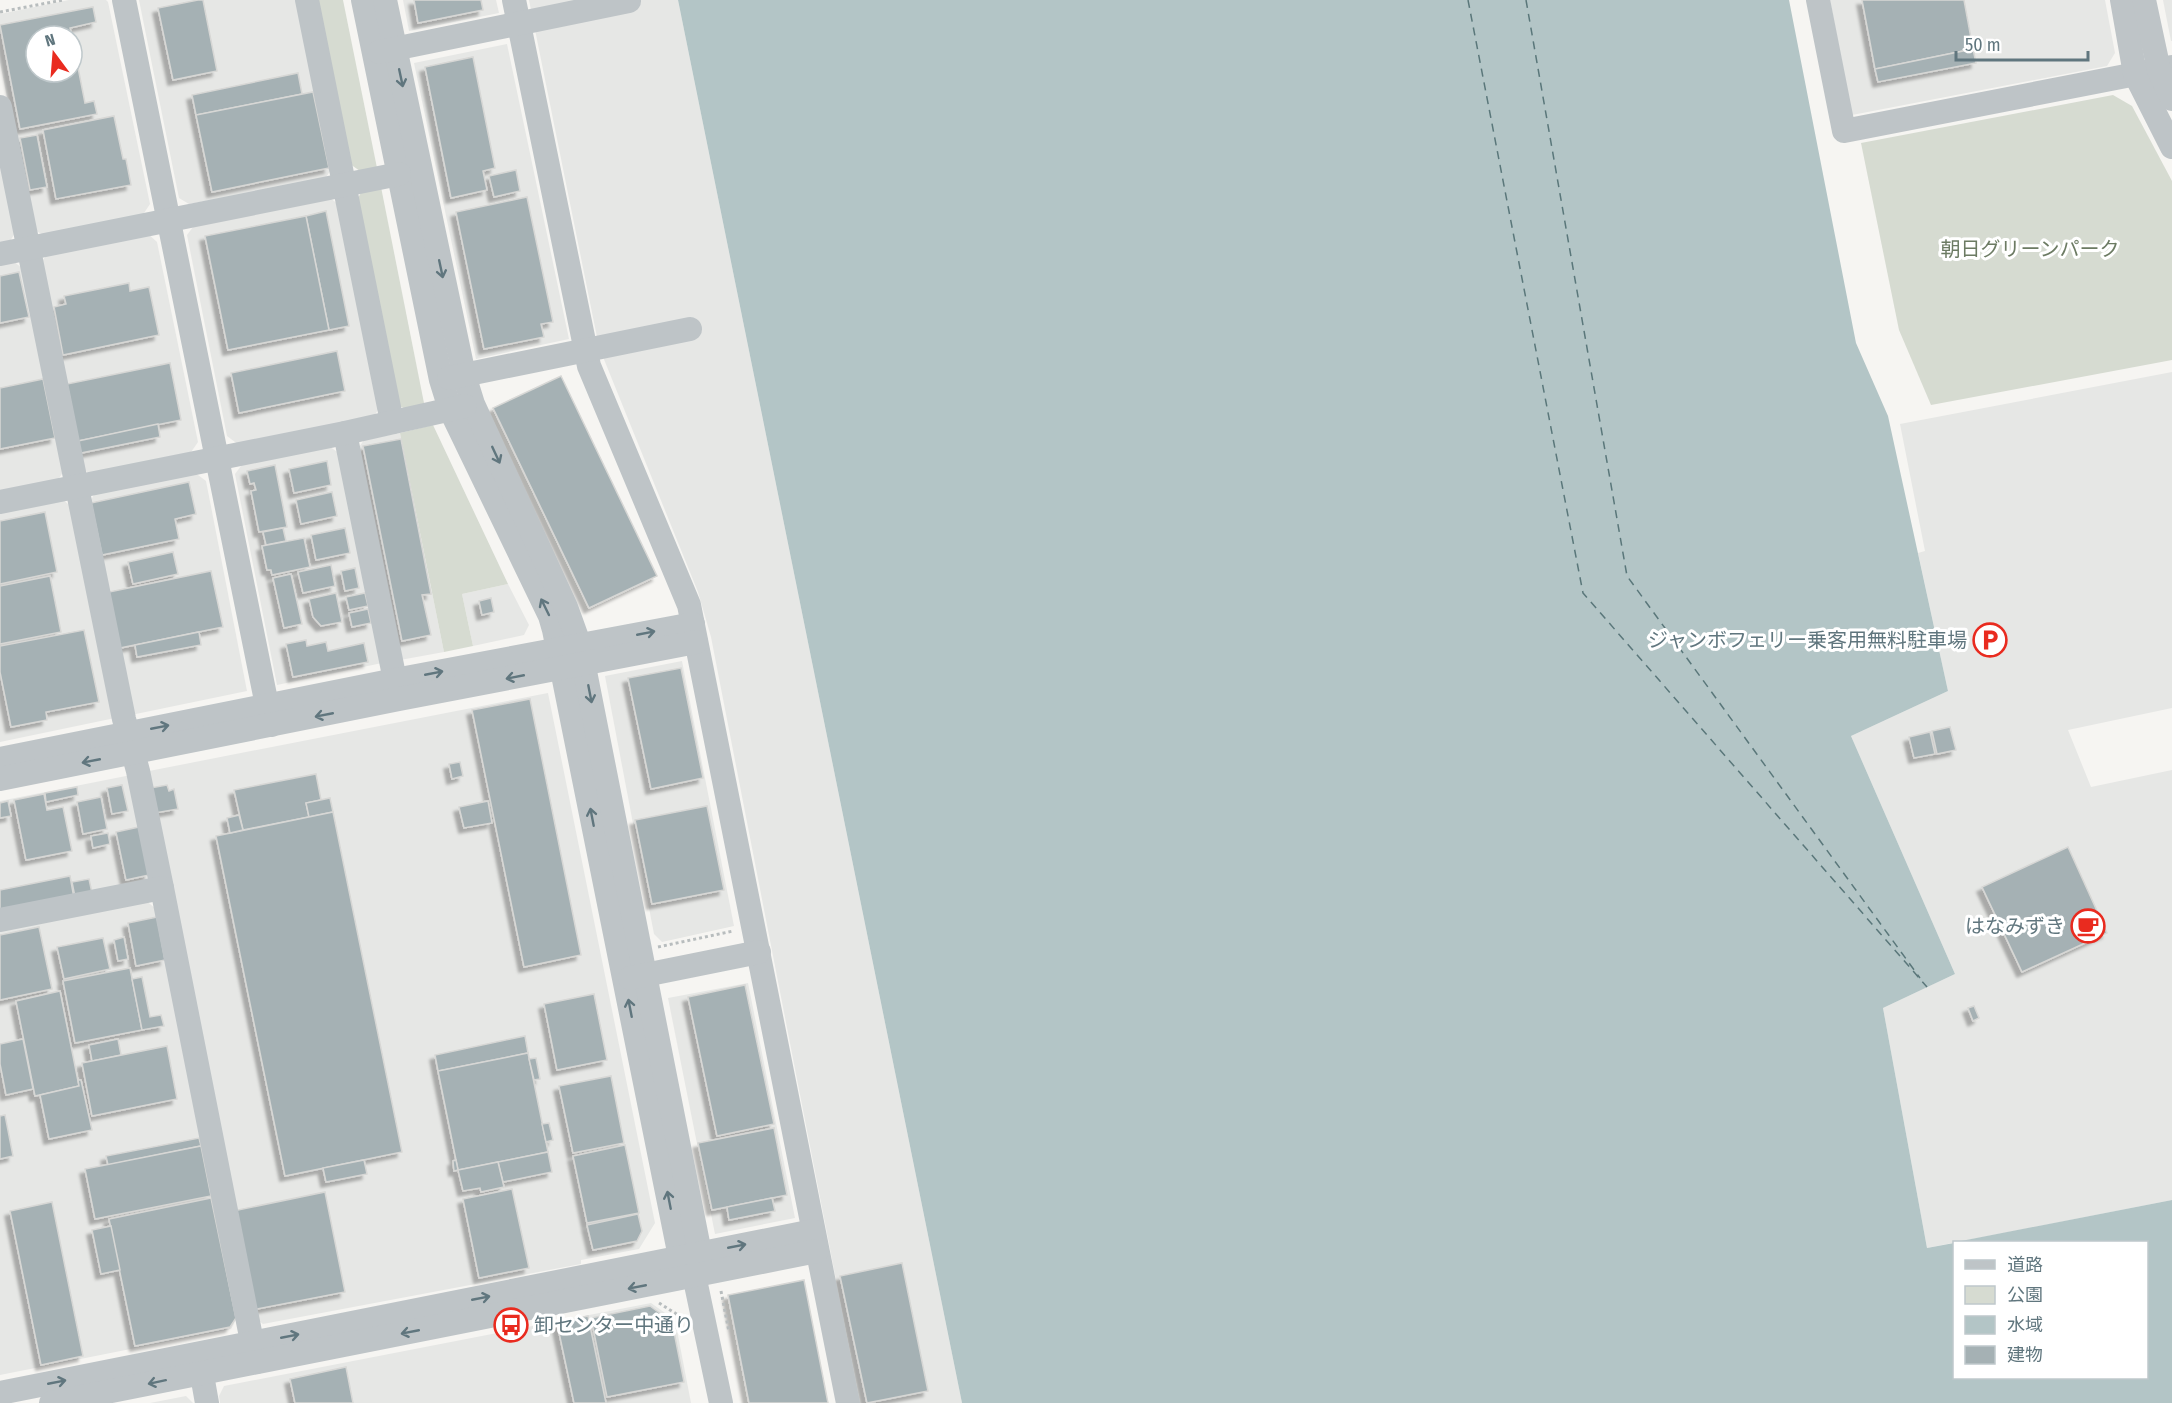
<svg xmlns="http://www.w3.org/2000/svg" width="2172" height="1403" viewBox="0 0 2172 1403" font-family="'Fira Sans Condensed','Noto Sans JP',sans-serif">
<style>
.built{fill:#e6e7e5;fill-rule:evenodd}
.green{fill:#d6dbd1}
.water{fill:#b3c5c6}
.lines{fill:none;stroke-linecap:round;stroke-linejoin:round}
.ferry{stroke:#5a777a;stroke-width:1.5;stroke-dasharray:8 6;stroke-linecap:butt}
.building{fill:#a5b1b4;stroke:#d7d7d5;stroke-width:1.5;filter:url(#shadow)}
.path{stroke:#b8bdbe;stroke-width:3;stroke-dasharray:3 3;stroke-linecap:butt}
.minor{stroke:#bec4c7;stroke-width:24}
.oneway{stroke:#60767e}
.labels{text-anchor:middle;stroke-width:6;stroke-linejoin:round;paint-order:stroke}
.park-label{font-size:20px;fill:#6c7b63;stroke:#fff}
.poi-label{font-size:20px;fill:#60767e;stroke:#fff;text-anchor:end}
</style>
<defs>
<filter id="shadow"><feDropShadow dx="-5" dy="5" stdDeviation="1.5" flood-color="#0004"/></filter>
</defs>
<rect width="100%" height="100%" fill="#f6f5f2"/>
<g class="built">
<path d="M69,0H106L108,2L150,204L142,216L45,236L33,229L0,62V14ZM36,36H72V72H36Z"/>
<path d="M139,0H297L332,168L325,179L189,204L179,198Z"/>
<path d="M403,0H496L499,13L409,31Z"/>
<path d="M529,0H678L962,1403H860L711,637L698,592L599,347Z"/>
<path d="M1830,0H2105L2115,53L2107,66L1852,115Z"/>
<path d="M2163,0H2172V41H2171Z"/>
<path d="M507,44L569,339L476,359L414,63Z"/>
<path d="M0,152L16,231L9,243L0,245Z"/>
<path d="M329,197L339,205L379,408L373,418L239,445L227,436L187,235L196,223Z"/>
<path d="M147,233L157,242L198,442L189,455L93,476L80,467L40,264L48,253Z"/>
<path d="M12,260L23,269L64,471L57,481L0,493V263Z"/>
<path d="M2172,372V708L2068,730L2091,787L2172,770V1200L1927,1248L1883,1008L1955,974L1851,736L1948,691L1918,553L1925,551L1900,424Z"/>
<path d="M400,433L444,652L400,660L357,450L364,440Z"/>
<path d="M329,446L340,454L382,663L277,685L235,474L244,462Z"/>
<path d="M194,472L206,481L247,691L131,715L88,505L95,493Z"/>
<path d="M62,499L73,508L115,718L0,742V511Z"/>
<path d="M508,584L529,625L524,635L473,646L462,594Z"/>
<path d="M682,661L734,926L662,942L654,934L605,676Z"/>
<path d="M548,693L655,1223L639,1249L581,1260V1264L263,1324L252,1315L144,772Z"/>
<path d="M131,775L150,877L143,885L0,914V801Z"/>
<path d="M144,899L156,909L237,1318L231,1329L0,1375V928Z"/>
<path d="M748,983L795,1218L715,1234L668,998Z"/>
<path d="M651,1303L675,1320L691,1403H220L219,1396L224,1386Z"/>
<path d="M186,1396L193,1403H150Z"/>
</g>
<g class="green">
<path d="M318,0H343L377,168L360,171L350,164Z"/>
<path d="M2113,95L2132,106L2172,181V360L1931,405L1899,330L1861,143Z"/>
<path d="M381,187L425,408L409,411L396,404L355,203L362,191Z"/>
<path d="M433,425L508,584L462,594L473,646L444,652L400,433Z"/>
</g>
<path class="water" d="M678,0H1789L1856,343L1888,416L1948,691L1851,736L1955,974L1883,1008L1927,1248L1954,1243V1378H2146V1242H1956L2172,1200V1403H962Z"/>
<g class="lines">
<g class="ferry">
<path d="M1468,0L1583,593L1927,987"/>
<path d="M1526,0L1627,576L1920,978"/>
</g>
</g>
<g class="building">
<path d="M198,0H203L217,71L173,80L158,8Z"/>
<path d="M414,0H481L483,10L418,23Z"/>
<path d="M1862,0H1964L1973,49L1875,69Z"/>
<path d="M93,7L96,22L70,28L72,36H36V72H72V37L85,103L94,101L97,114L20,129L0,25Z"/>
<path d="M1973,49L1976,63L1878,82L1875,69Z"/>
<path d="M473,57L495,168L483,171L487,190L451,198L425,67Z"/>
<path d="M298,73L302,94L196,115L192,95Z"/>
<path d="M313,92L329,168L212,192L196,115Z"/>
<path d="M114,116L123,159H126L131,185L56,199L43,130Z"/>
<path d="M37,135L47,187L30,190L20,138Z"/>
<path d="M516,170L520,191L494,197L489,176Z"/>
<path d="M527,197L553,322L541,324L544,337L484,349L456,212Z"/>
<path d="M326,211L349,326L329,330L306,216Z"/>
<path d="M306,216L329,330L228,350L205,236Z"/>
<path d="M19,272L29,317L0,323V276Z"/>
<path d="M129,283L130,291L149,287L159,335L63,355L54,307L66,304L64,296Z"/>
<path d="M337,351L345,391L239,413L231,373Z"/>
<path d="M170,363L181,420L78,441L67,384Z"/>
<path d="M561,376L657,576L589,608L493,408Z"/>
<path d="M43,379L55,438L0,449V388Z"/>
<path d="M158,424L160,437L81,453L78,441Z"/>
<path d="M401,439L431,594L422,595L431,635L402,641L363,446Z"/>
<path d="M327,461L331,485L294,493L289,469Z"/>
<path d="M275,465L287,527L259,532L251,491L256,490L254,483L250,484L247,471Z"/>
<path d="M189,482L196,514L175,519L179,539L102,555L91,503Z"/>
<path d="M332,492L337,516L301,524L296,500Z"/>
<path d="M45,512L57,572L0,584V521Z"/>
<path d="M283,528L286,541L266,545L263,532Z"/>
<path d="M345,528L350,553L316,560L311,535Z"/>
<path d="M304,538L310,567L272,575L271,570H267L262,546Z"/>
<path d="M173,552L178,574L133,584L128,562Z"/>
<path d="M331,565L335,586L303,593L298,572Z"/>
<path d="M355,568L359,588L345,591L341,571Z"/>
<path d="M211,571L223,627L120,648L109,592Z"/>
<path d="M291,574L302,624L284,628L273,578Z"/>
<path d="M50,576L61,632L0,644V586Z"/>
<path d="M336,593L342,622L321,626L313,617L309,599Z"/>
<path d="M365,593L368,606L349,610L346,597Z"/>
<path d="M491,598L494,612L482,615L479,601Z"/>
<path d="M368,609L371,623L352,627L349,613Z"/>
<path d="M84,630L99,702L46,712L47,720L11,727L0,672V646Z"/>
<path d="M199,632L201,645L137,657L135,645Z"/>
<path d="M306,640L307,646L326,642L328,651L364,643L368,662L293,677L286,644Z"/>
<path d="M681,668L703,778L651,789L628,678Z"/>
<path d="M530,699L581,955L524,967L472,710Z"/>
<path d="M1950,727L1956,750L1937,754L1932,731Z"/>
<path d="M1930,732L1935,754L1914,758L1909,737Z"/>
<path d="M460,762L463,776L452,779L449,764Z"/>
<path d="M316,774L321,800L306,803L309,817L243,830L234,790Z"/>
<path d="M122,785L128,811L112,814L107,788Z"/>
<path d="M167,785L169,791L174,789L178,809L155,813L150,788Z"/>
<path d="M77,787L78,795L46,802L45,793Z"/>
<path d="M44,794L47,810L63,807L72,851L26,860L14,800Z"/>
<path d="M101,797L107,829L83,834L77,802Z"/>
<path d="M330,798L333,812L309,817L306,803Z"/>
<path d="M8,801L11,816L0,818V803Z"/>
<path d="M488,801L492,823L464,828L459,807Z"/>
<path d="M707,806L724,890L652,904L635,820Z"/>
<path d="M333,812L402,1152L285,1176L216,836Z"/>
<path d="M239,815L243,830L230,833L227,818Z"/>
<path d="M139,827L149,875L126,880L116,832Z"/>
<path d="M108,833L110,844L93,848L91,836Z"/>
<path d="M2068,847L2107,933L2022,972L1982,887Z"/>
<path d="M70,876L74,898L0,913V890Z"/>
<path d="M89,879L92,893L75,897L72,882Z"/>
<path d="M157,917L165,960L136,966L128,923Z"/>
<path d="M39,927L52,989L0,1000V935Z"/>
<path d="M124,937L128,959L118,961L114,940Z"/>
<path d="M103,938L110,969L64,979L57,947Z"/>
<path d="M130,968L142,1030L75,1043L63,981Z"/>
<path d="M142,977L150,1017L161,1015L164,1026L142,1030L132,979Z"/>
<path d="M745,985L774,1124L717,1136L688,997Z"/>
<path d="M60,991L79,1086L35,1096L16,1001Z"/>
<path d="M594,994L607,1060L557,1070L544,1004Z"/>
<path d="M1974,1006L1979,1018L1973,1021L1968,1008Z"/>
<path d="M525,1036L528,1053L438,1071L435,1055Z"/>
<path d="M23,1039L33,1089L6,1095L0,1064V1044Z"/>
<path d="M118,1039L121,1055L92,1061L89,1045Z"/>
<path d="M167,1046L177,1099L92,1116L82,1063Z"/>
<path d="M528,1053L548,1152L458,1170L438,1071Z"/>
<path d="M536,1058L540,1079L534,1080L529,1059Z"/>
<path d="M611,1076L624,1143L573,1153L559,1086Z"/>
<path d="M78,1080H81L92,1130L49,1139L40,1095L79,1086Z"/>
<path d="M5,1115L13,1156L0,1159V1116Z"/>
<path d="M549,1123L553,1140L546,1142L542,1124Z"/>
<path d="M774,1128L787,1195L712,1210L698,1143Z"/>
<path d="M199,1138L201,1146L108,1165L106,1156Z"/>
<path d="M625,1145L639,1213L587,1223L573,1156Z"/>
<path d="M201,1146L211,1196L95,1219L85,1169Z"/>
<path d="M548,1152L552,1172L503,1182L498,1162Z"/>
<path d="M364,1160L367,1174L326,1182L323,1168Z"/>
<path d="M456,1160L458,1170L454,1171L453,1161Z"/>
<path d="M498,1162L504,1187L481,1192L480,1188L463,1191L458,1170Z"/>
<path d="M512,1189L529,1268L479,1278L463,1199Z"/>
<path d="M325,1192L345,1292L252,1310L233,1211Z"/>
<path d="M211,1198L236,1318L230,1327L135,1346L109,1219Z"/>
<path d="M772,1198L775,1211L729,1220L727,1207Z"/>
<path d="M52,1202L83,1356L41,1365L10,1211Z"/>
<path d="M638,1214L642,1231L637,1241L593,1250L587,1225Z"/>
<path d="M111,1226L120,1270L101,1274L92,1230Z"/>
<path d="M902,1263L928,1391L867,1403L840,1276Z"/>
<path d="M804,1280L828,1403H749L728,1295Z"/>
<path d="M650,1306L672,1322L684,1382L607,1397L591,1318Z"/>
<path d="M588,1316L606,1403H574L557,1323Z"/>
<path d="M346,1367L353,1403H295L290,1379Z"/>
</g>
<g class="lines">
<g class="path">
<path d="M0,12L63,0"/>
<path d="M658,947L733,931"/>
<path d="M721,1291L729,1332"/>
<path d="M659,1303L678,1315"/>
</g>
<g class="minor">
<path d="M124,0L271,725"/>
<path d="M307,0L392,422"/>
<path d="M363,0L441,380L450,409L550,616L554,630L680,1257L694,1275L721,1403"/>
<path d="M385,0L464,375L473,404L566,607L580,646L700,1253L694,1275"/>
<path d="M514,0L589,366L689,605L848,1403"/>
<path d="M1818,0L1844,131L2172,67"/>
<path d="M2122,0L2135,74L2172,147"/>
<path d="M2144,0L2159,70L2172,99"/>
<path d="M379,52L629,1"/>
<path d="M0,107L124,719L138,771L162,888L256,1362"/>
<path d="M0,254L399,174"/>
<path d="M449,378L690,329"/>
<path d="M345,433L398,695"/>
<path d="M0,502L345,433L465,406"/>
<path d="M0,759L395,680L693,624"/>
<path d="M0,779L399,699L696,642"/>
<path d="M0,920L162,888"/>
<path d="M630,978L759,952"/>
<path d="M199,1358L207,1403"/>
<path d="M0,1393L813,1231"/>
<path d="M51,1403L817,1251"/>
</g>
</g>
<defs><path id="oneway-shaft" d="M-6 0H5M1.5-3L5.5 0L1.5 3" fill="none" stroke-width="1.6" stroke-linecap="round" stroke-linejoin="round" transform="scale(1.5)"/></defs>
<g class="oneway">
<use href="#oneway-shaft" transform="translate(401 78) rotate(78)"/>
<use href="#oneway-shaft" transform="translate(441 269) rotate(78)"/>
<use href="#oneway-shaft" transform="translate(496 455) rotate(65)"/>
<use href="#oneway-shaft" transform="translate(545 607) rotate(-116)"/>
<use href="#oneway-shaft" transform="translate(646 633) rotate(-11)"/>
<use href="#oneway-shaft" transform="translate(434 673) rotate(-11)"/>
<use href="#oneway-shaft" transform="translate(515 677) rotate(169)"/>
<use href="#oneway-shaft" transform="translate(590 694) rotate(79)"/>
<use href="#oneway-shaft" transform="translate(324 715) rotate(169)"/>
<use href="#oneway-shaft" transform="translate(160 727) rotate(-11)"/>
<use href="#oneway-shaft" transform="translate(91 761) rotate(169)"/>
<use href="#oneway-shaft" transform="translate(592 817) rotate(-101)"/>
<use href="#oneway-shaft" transform="translate(630 1008) rotate(-101)"/>
<use href="#oneway-shaft" transform="translate(669 1200) rotate(-101)"/>
<use href="#oneway-shaft" transform="translate(737 1246) rotate(-11)"/>
<use href="#oneway-shaft" transform="translate(637 1287) rotate(169)"/>
<use href="#oneway-shaft" transform="translate(481 1298) rotate(-11)"/>
<use href="#oneway-shaft" transform="translate(410 1332) rotate(169)"/>
<use href="#oneway-shaft" transform="translate(290 1336) rotate(-11)"/>
<use href="#oneway-shaft" transform="translate(57 1382) rotate(-11)"/>
<use href="#oneway-shaft" transform="translate(157 1382) rotate(168)"/>
</g>
<defs>
<symbol id="parking-ring" viewBox="-11 -11 22 22"><circle r="9.5" fill="#fff" stroke="#e92b1f" stroke-width="1.5"/><path d="M-3.5-5.5H1a3.5 3.5 0 0 1 0 7H-1V5.5H-3.5ZM-1-3.4V-.6H.8a1.4 1.4 0 0 0 0-2.8Z" fill="#e92b1f"/></symbol>
<symbol id="cafe-ring" viewBox="-11 -11 22 22"><circle r="9.5" fill="#fff" stroke="#e92b1f" stroke-width="1.5"/><path d="M-5.5-4.5H6V0H3Q3 3.5 0 3.5H-2.5Q-5.5 3.5-5.5 0ZM3-3.2v2h1.7v-2ZM-6 4.5H4V6H-6Z" fill="#e92b1f"/></symbol>
<symbol id="bus-ring" viewBox="-11 -11 22 22"><circle r="9.5" fill="#fff" stroke="#e92b1f" stroke-width="1.5"/><path d="M-5-6H5V4H4V6H2V4H-2V6H-4V4H-5ZM-3.5-4V0h7V-4ZM-3.5 1.2v1.5H-2V1.2ZM2 1.2v1.5H3.5V1.2Z" fill="#e92b1f"/></symbol>
</defs>
<g fill-rule="evenodd">
<use href="#parking-ring" x="1971" y="621" width="38" height="38"/>
<use href="#cafe-ring" x="2069" y="907" width="38" height="38"/>
<use href="#bus-ring" x="492" y="1306" width="38" height="38"/>
</g>
<g class="labels">
<g class="park-label">
<text x="2030" y="256">朝日グリーンパーク</text>
</g>
<g class="poi-label">
<text x="1967" y="647">ジャンボフェリー乗客用無料駐車場</text>
<text x="2065" y="933">はなみずき</text>
<text x="534" y="1332" text-anchor="start">卸センター中通り</text>
</g>
</g>
<rect x="1953" y="1241" width="195" height="138" fill="#ffffff" stroke="#bfc8cb" stroke-width="1.5"/>
<rect x="1965" y="1260" width="30" height="9" fill="#bec4c7" stroke="#bfc8cb" stroke-width="1.5"/>
<text x="2007" y="1271" font-size="18" fill="#60767e">道路</text>
<rect x="1965" y="1286" width="30" height="18" fill="#d6dbd1" stroke="#bfc8cb" stroke-width="1.5"/>
<text x="2007" y="1301" font-size="18" fill="#60767e">公園</text>
<rect x="1965" y="1316" width="30" height="18" fill="#b3c5c6" stroke="#bfc8cb" stroke-width="1.5"/>
<text x="2007" y="1331" font-size="18" fill="#60767e">水域</text>
<rect x="1965" y="1346" width="30" height="18" fill="#a5b1b4" stroke="#bfc8cb" stroke-width="1.5"/>
<text x="2007" y="1361" font-size="18" fill="#60767e">建物</text>
<g transform="translate(54 54) rotate(344)"><circle r="28" fill="#ffffff" stroke="#bfc8cb" stroke-width="1.5"/>
<path d="M0-4.5L10 22L0 15L-10 22Z" fill="#e92b1f"/>
<text y="-9" font-size="16" font-weight="bold" text-anchor="middle" fill="#60767e">N</text>
</g>
<path d="M1956 51v9h132v-9" fill="none" stroke="#60767e" stroke-width="3"/>
<text x="1965" y="51" font-size="18" fill="#60767e" stroke="#ffffff" stroke-width="4.5" paint-order="stroke">50 m</text>
</svg>
